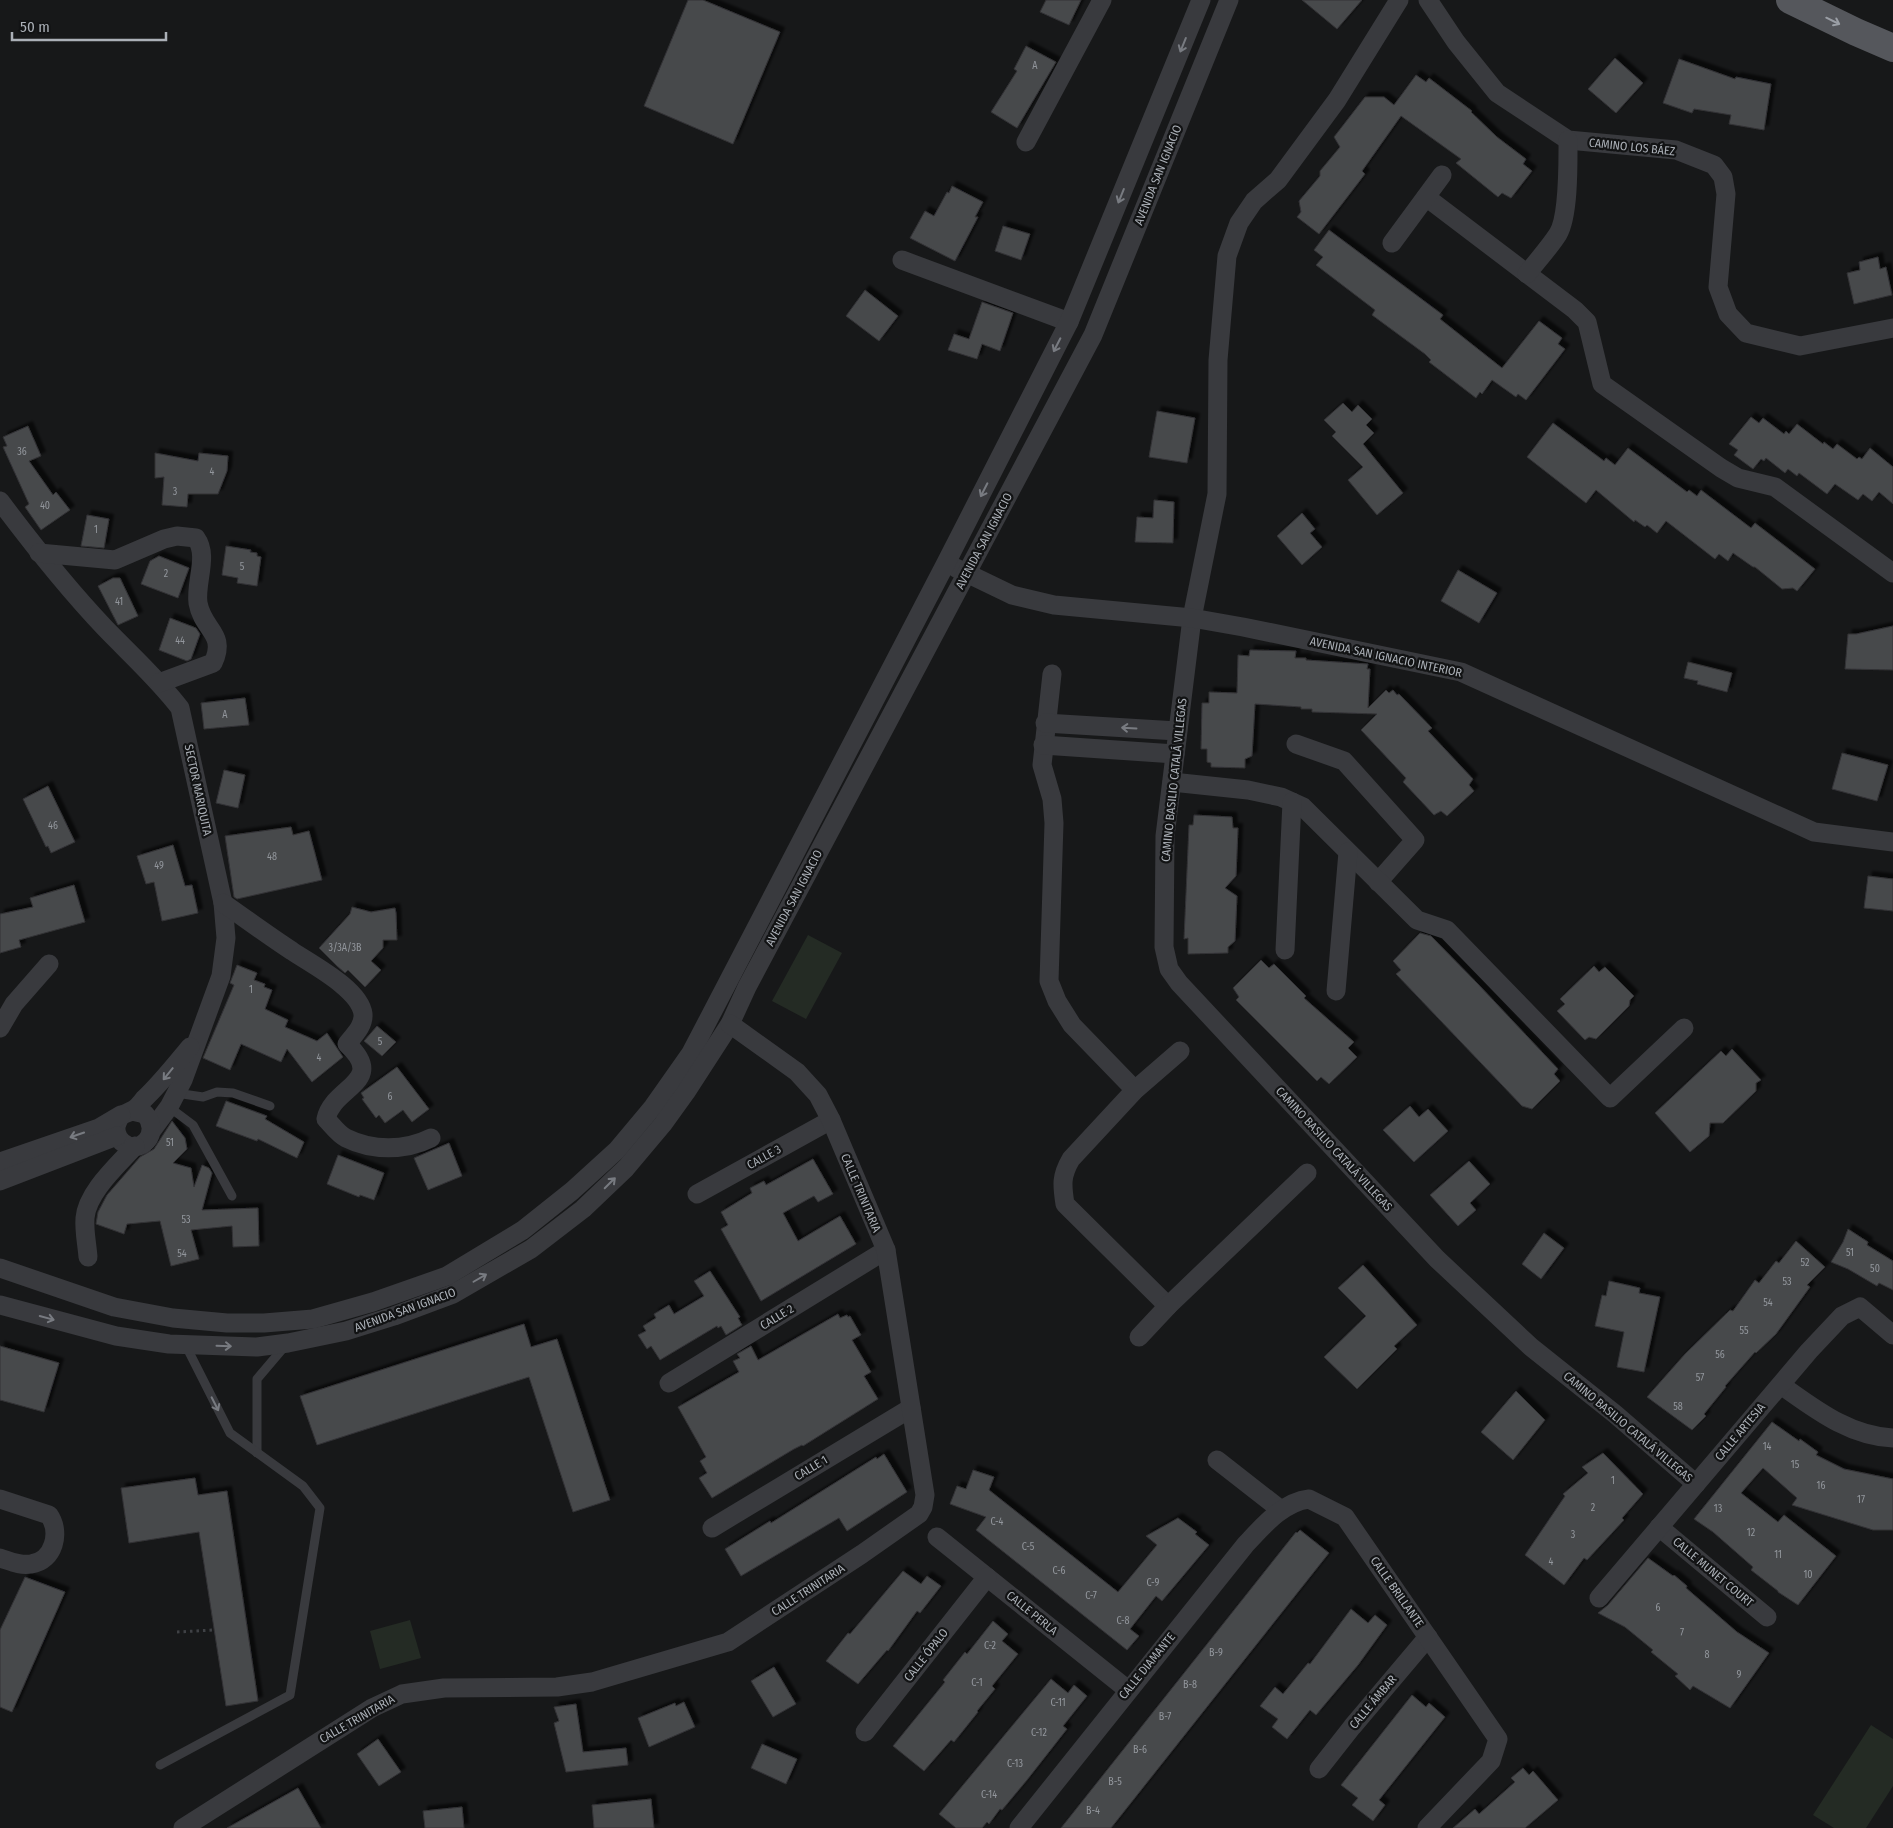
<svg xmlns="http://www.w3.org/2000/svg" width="1893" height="1828" viewBox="0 0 1893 1828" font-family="'Fira Sans Condensed',sans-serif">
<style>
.pitch{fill:#242b24}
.building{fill:#47484b;stroke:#323235;filter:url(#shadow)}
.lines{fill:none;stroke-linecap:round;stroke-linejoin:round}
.path{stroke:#3f4145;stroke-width:3;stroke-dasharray:2.5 4;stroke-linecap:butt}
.service{stroke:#393a3e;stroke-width:9}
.minor{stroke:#393a3e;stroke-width:19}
.primary{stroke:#55575c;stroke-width:28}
.oneway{stroke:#9a9ea5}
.oneway2{stroke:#787b81}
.labels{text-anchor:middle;stroke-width:4.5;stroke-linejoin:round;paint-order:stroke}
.number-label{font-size:10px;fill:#92969c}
.street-label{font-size:12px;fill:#abb0b7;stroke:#121314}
</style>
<defs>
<filter id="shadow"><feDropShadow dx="4.5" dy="-4.5" stdDeviation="1" flood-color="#0009"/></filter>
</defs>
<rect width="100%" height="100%" fill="#171819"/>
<g class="pitch">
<path d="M808,935L842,953L806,1019L772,1001Z"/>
<path d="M410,1620L421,1658L380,1669L370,1631Z"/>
<path d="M1871,1725L1893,1739V1786L1866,1828H1834L1813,1815Z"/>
</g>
<g class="building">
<path d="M688,0H703L780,32L733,144L644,106Z"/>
<path d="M1046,0H1081L1069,25L1040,12Z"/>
<path d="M1302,0H1362L1337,29Z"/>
<path d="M1026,46L1056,62L1017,128L991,112L1017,71L1014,69Z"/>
<path d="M1615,58L1643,83L1616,113L1588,89Z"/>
<path d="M1679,59L1735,79L1736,77L1771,84L1764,130L1729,124L1731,115L1694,109L1692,113L1663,103Z"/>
<path d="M1416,75L1426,82L1429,78L1472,111L1471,112L1497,137L1526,159L1523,164L1532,171L1511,198L1502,193L1498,197L1456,163L1461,159L1401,116L1362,171L1365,174L1319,234L1297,217L1301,212L1299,201L1320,176V171L1340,147L1334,137L1365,97H1384L1394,105Z"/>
<path d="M952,186L983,202L975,217H978L955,261L910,238L925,211L934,216L947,192L949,193Z"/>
<path d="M1003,226L1030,234L1021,260L995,251Z"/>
<path d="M1329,230L1443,315L1440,319L1502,368L1539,321L1562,338L1558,344L1565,349L1526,400L1518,394L1516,397L1492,380L1482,394L1480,392L1476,398L1429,362L1431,360L1425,354L1372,315L1375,310L1316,265L1323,257L1314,250Z"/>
<path d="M1878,257L1880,269L1886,267L1892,295L1854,304L1847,273L1860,270L1859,262Z"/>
<path d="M865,290L898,316L879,341L846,316Z"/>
<path d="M982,302L1013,313L1000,351L982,344L977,359L948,350L954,334L969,339Z"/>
<path d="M1343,403L1352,412L1358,405L1372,419L1366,425L1374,433L1363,444L1403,493L1377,515L1348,480L1363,467L1332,436L1336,432L1324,420Z"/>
<path d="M1157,411L1195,418L1187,463L1149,457Z"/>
<path d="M1751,417L1759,423L1763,418L1784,434L1786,431L1789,434L1797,424L1823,444L1824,442L1833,449L1837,444L1857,459L1859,457L1862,459L1870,448L1893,467V504L1879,492L1872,501L1863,494L1858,500L1835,484L1827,494L1799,473L1797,476L1788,469L1785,473L1766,458L1764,461L1761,459L1753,469L1734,455L1738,450L1729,444Z"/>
<path d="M1553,423L1604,461L1606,458L1615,465L1628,448L1687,492L1689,490L1697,496L1701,490L1751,528L1755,523L1815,569L1797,591L1793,588L1782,589L1755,567H1753L1733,553L1728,561L1719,554L1715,559L1666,521L1657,533L1647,525L1645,527L1635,520L1634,522L1596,490L1586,503L1527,457Z"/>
<path d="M28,426L41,456L29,461L53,495L56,492L70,510L41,530L25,507L29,504L3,447L7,446L3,437Z"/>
<path d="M155,453L198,461L199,453L228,456L227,471L218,494H188L187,507L162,505L164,477L155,478Z"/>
<path d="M1154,500L1174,502L1173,543L1135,542L1137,517L1153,518Z"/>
<path d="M1302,513L1315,529L1310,533L1322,547L1302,565L1277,536Z"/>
<path d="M87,515L109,519L104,548L81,546Z"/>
<path d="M226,546L251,550L250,552L257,553V556L261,557L257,586L237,583L238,578L222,575Z"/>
<path d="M159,556L189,568L178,598L141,584L150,561Z"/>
<path d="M1458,570L1497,593L1479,623L1441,601Z"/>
<path d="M113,578H120L138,616L118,625L98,586Z"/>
<path d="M170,618L196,628L200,634L191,659L187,661L159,650Z"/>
<path d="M1893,626V670L1845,669L1848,634H1856Z"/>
<path d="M1250,650L1296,651L1295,658H1306V660L1368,664L1367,669H1370L1368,708L1386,690L1389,693L1393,690L1397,695L1399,694L1432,728L1428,731L1473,779L1469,785L1474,791L1447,816L1441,811L1434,815L1403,782L1406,778L1361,730L1377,714L1312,712V709H1301V707L1255,704L1252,756L1245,759V768L1211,767V763L1207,762V749H1201L1202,703H1209V692L1237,693L1238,655L1249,656Z"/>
<path d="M1688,662L1732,673L1727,692L1697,684L1698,681L1684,678Z"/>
<path d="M245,698L249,725L204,729L201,703Z"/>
<path d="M1842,753L1888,765L1877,801L1832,789Z"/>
<path d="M224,770L245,775L238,808L216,803Z"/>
<path d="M48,786L75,842L51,853L48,846L46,847L23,799Z"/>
<path d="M1194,815L1232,817L1233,828H1238L1236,876L1225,888L1237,896L1235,941L1228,947V953L1188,954V938L1184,939L1189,825H1193Z"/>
<path d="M291,827L293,835L309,831L322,880L237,899L234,897L225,836Z"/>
<path d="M173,845L185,886L192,885L198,913L162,921L154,882L146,884L137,856Z"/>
<path d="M1868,876L1893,879V911L1864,908Z"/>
<path d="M74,885L85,922L19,940L21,947L0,953V914L33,907L30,898Z"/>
<path d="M352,907L371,912L395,908L396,913L397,940H383V948L371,961L381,970L365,987L348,970L345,973L337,966L319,948L350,914Z"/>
<path d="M1420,933L1431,936L1478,984L1558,1069L1554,1074L1560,1081L1532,1109L1522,1106L1396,974L1401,970L1393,961Z"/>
<path d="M1261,960L1269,968L1274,964L1306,996L1304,998L1354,1042L1348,1048L1357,1057L1329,1084L1321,1077L1317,1081L1236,1000L1239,997L1233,988Z"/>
<path d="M237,965L257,973L254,980L265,984L264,987L272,990L265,1009L288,1020L285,1027L317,1041L327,1033L343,1057L312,1082L287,1049L281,1062L241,1044L230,1070L203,1058L234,985L230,983Z"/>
<path d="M1594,966L1599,972L1605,967L1634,996L1630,1000L1629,1006L1596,1039L1589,1037L1585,1040L1557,1011L1565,1004L1560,999Z"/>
<path d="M377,1026L396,1042L382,1056L364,1041Z"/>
<path d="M1732,1049L1761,1080L1756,1083V1091L1723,1123H1710L1709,1136L1690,1152L1655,1113L1721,1051L1726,1056Z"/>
<path d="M397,1067L429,1109L412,1122L403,1110L385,1123L379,1115L376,1118L362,1099L364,1098L361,1093Z"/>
<path d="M226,1101L267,1116L265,1119L304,1142L297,1158L258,1139L257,1141L216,1126Z"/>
<path d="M1410,1106L1419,1117L1428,1109L1448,1131L1414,1162L1383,1130Z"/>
<path d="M172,1121L185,1138L187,1149L173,1163L191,1168L194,1187L202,1165L209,1168L212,1173L202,1210L258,1208L259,1246L233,1247L232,1226L191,1230L199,1259L171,1266L160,1221L127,1224L124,1234L96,1224L98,1212L107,1195L140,1157L154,1149Z"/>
<path d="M449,1143L462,1176L428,1190L414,1158Z"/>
<path d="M338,1155L384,1173L374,1200L360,1195L359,1197L327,1184Z"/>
<path d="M813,1159L833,1194L818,1202L814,1196L783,1213L798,1241L840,1216L856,1244L761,1301L721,1229L728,1225L721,1212L752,1193L750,1188L764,1181L766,1185Z"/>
<path d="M1469,1161L1490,1184L1470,1203L1476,1210L1458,1226L1430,1195Z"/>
<path d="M1848,1229L1868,1242L1867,1245L1893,1261V1290L1879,1283L1877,1286L1848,1269L1831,1262L1843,1242Z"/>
<path d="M1544,1233L1564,1248L1541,1279L1522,1264Z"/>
<path d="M1796,1241L1825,1267L1807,1285L1810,1287L1776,1334L1756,1353L1755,1352L1725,1386L1726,1387L1704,1414L1706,1416L1692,1430L1647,1397L1685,1354L1730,1310L1733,1311L1755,1280L1759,1283L1776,1261L1779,1263Z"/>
<path d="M1363,1265L1417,1325L1394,1346L1397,1349L1357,1389L1324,1357L1366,1316L1338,1288Z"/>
<path d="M710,1271L740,1317L738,1318L742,1325L726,1335L721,1326L718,1328L717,1326L660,1360L651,1346L647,1349L638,1335L646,1331L643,1326L656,1318L654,1314L669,1305L674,1314L704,1296L694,1281Z"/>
<path d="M1609,1281L1640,1288L1639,1293L1660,1297L1644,1372L1617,1367L1624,1332L1595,1326L1602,1295L1606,1296Z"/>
<path d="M838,1314L840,1318L847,1315L848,1317L850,1316L861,1335L852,1340L871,1372L864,1376L878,1399L803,1446L802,1445L794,1449L712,1498L699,1478L707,1473L700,1461L706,1457L678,1407L739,1372L733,1361L740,1358L737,1354L751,1346L758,1360Z"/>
<path d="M524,1324L531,1347L557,1339L610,1500L573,1512L529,1377L317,1445L300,1396Z"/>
<path d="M0,1346L59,1363L44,1412L0,1400Z"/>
<path d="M1516,1391L1545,1420L1513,1460L1481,1432Z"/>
<path d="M1772,1422L1799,1441L1800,1439L1818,1452L1816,1455L1844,1469L1893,1479V1530H1873L1792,1505L1797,1498L1763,1468L1741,1493L1778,1522L1784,1515L1836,1556L1798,1605L1778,1592V1591L1751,1570L1753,1567L1713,1532L1694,1519Z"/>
<path d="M1603,1453L1643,1494L1622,1518L1624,1520L1587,1560L1584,1558L1564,1585L1525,1555L1565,1496L1563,1494L1588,1473L1582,1467Z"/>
<path d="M884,1454L907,1492L847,1531L839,1518L741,1576L725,1549L770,1521L771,1523L876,1457L877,1459Z"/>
<path d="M973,1470L994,1477L989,1490L1118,1592L1157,1545L1146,1536L1178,1518L1197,1532L1195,1534L1209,1545L1162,1601L1156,1596L1130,1629L1139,1636L1127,1650L976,1530L986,1517L950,1504L957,1486L966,1489Z"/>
<path d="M195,1478L198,1495L227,1491L258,1701L226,1706L199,1532L129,1543L121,1488Z"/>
<path d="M1300,1530L1329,1553L1111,1828H1061L1296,1532L1297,1533Z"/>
<path d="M1648,1558L1673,1576L1674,1575L1687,1586L1686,1588L1737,1632L1769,1653L1730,1708L1693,1686L1690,1690L1675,1676L1678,1674L1651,1652L1653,1650L1625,1627L1598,1613L1608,1605Z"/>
<path d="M903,1571L921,1584L927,1576L941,1586L920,1613L917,1611L888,1651L887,1650L858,1684L826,1661L848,1633L850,1634Z"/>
<path d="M25,1577L65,1592L12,1712L0,1707V1630Z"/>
<path d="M1351,1609L1368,1623L1375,1615L1387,1625L1358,1665L1316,1715L1310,1710L1287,1739L1272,1727L1278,1719L1260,1706L1275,1687L1283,1694L1308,1663L1310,1664Z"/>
<path d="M993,1621L1008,1634L1002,1641L1018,1654L992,1686L995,1689L977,1711L978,1712L954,1742L951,1740L924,1771L893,1746L945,1682L943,1680L965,1652L967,1654Z"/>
<path d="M774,1667L796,1704L773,1717L751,1681Z"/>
<path d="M1051,1679L1068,1693L1074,1685L1087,1696L1063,1726L1067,1729L1027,1780L1002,1810L1000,1809L989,1824L987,1822L982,1828H956L939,1814Z"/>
<path d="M1412,1695L1426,1707L1429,1703L1445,1717L1379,1800L1385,1805L1373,1821L1352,1805L1358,1798L1341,1785Z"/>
<path d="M684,1702L695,1727L649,1747L638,1718L675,1703L676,1706Z"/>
<path d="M576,1704L583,1752L626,1748L628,1765L566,1772L554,1723L559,1721L554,1707Z"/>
<path d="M378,1739L401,1772L379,1786L357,1754Z"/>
<path d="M762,1744L797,1759L786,1784L751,1768Z"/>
<path d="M1523,1768L1529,1775L1533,1771L1558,1800L1525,1828H1453L1475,1809L1479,1814L1515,1782L1511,1778Z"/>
<path d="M298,1788L321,1828H227Z"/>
<path d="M651,1799L654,1828H594L592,1805Z"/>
<path d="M462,1807L464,1828H425L423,1811Z"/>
</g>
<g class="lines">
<path class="path" d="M177,1632L213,1630"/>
<g class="service">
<path d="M176,1093L203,1097L217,1092L233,1093L270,1106"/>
<path d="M169,1107L193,1125L232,1196"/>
<path d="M257,1453V1379L285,1346"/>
<path d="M160,1765L290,1695L320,1508L303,1486L230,1433L185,1344"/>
</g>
<g class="minor">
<path d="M1399,0L1337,100L1278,180L1254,201L1239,223L1227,256L1218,360L1217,494L1192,618L1165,836L1164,947L1169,969L1179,983L1437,1259L1531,1347L1615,1414L1696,1484"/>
<path d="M1428,0L1456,42L1497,93L1568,140L1676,150L1714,165L1723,177L1726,194L1718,287L1728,314L1746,333L1800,346L1893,328"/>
<path d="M1026,142L1102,0"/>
<path d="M1426,197L1575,310L1587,322L1602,384L1721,468L1738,478L1775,487L1893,573"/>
<path d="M1392,243L1442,175"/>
<path d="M902,260L1069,322"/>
<path d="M1527,274C1537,261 1549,248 1558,234C1569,216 1568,162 1568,140"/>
<path d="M0,501C33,545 67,588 105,628C130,654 158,679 180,708L223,903L226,938L221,976L183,1080L169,1107L152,1130"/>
<path d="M39,553L115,560L164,539L177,536L196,538C209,556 195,582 198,603C203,631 227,633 213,663L159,683"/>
<path d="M956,568L1012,595L1054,605L1192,618L1243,627L1461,672L1814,832L1893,842"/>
<path d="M1052,674L1042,765L1052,799L1054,823L1049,981L1057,1001L1072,1025L1135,1090"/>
<path d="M1045,723L1177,731"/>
<path d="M1296,744L1344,761L1415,840L1378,882"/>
<path d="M1043,745L1175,754"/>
<path d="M1172,782L1248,790L1281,797L1303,807L1417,920L1447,930L1610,1098L1684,1028"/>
<path d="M223,903C246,919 269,936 292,951C311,964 360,989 363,1014C364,1026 354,1035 347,1044C388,1082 332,1087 326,1119C332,1125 338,1134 346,1138C372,1151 405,1151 431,1138"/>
<path d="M1285,950L1292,802"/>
<path d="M1336,991L1348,852"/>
<path d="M0,1028L14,1004L49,964"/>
<path d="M132,1111L145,1114C162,1133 140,1157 122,1142C116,1136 114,1128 118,1121C121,1113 127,1114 133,1110C137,1108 141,1103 144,1099C161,1083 175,1065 190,1047"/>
<path d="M0,1162L99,1128L121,1115"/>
<path d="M0,1181L117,1136"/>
<path d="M697,1194L831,1120"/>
<path d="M88,1257C87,1244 84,1231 85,1218C87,1192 118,1165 135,1146"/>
<path d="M0,1268L114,1307L173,1318L227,1323H264L313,1319L373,1302L447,1276L523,1230L572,1191L617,1150L653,1107L691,1053L946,563L1069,322L1201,0"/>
<path d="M0,1305L116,1336L169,1344L257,1347L288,1343L346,1331L394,1316L453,1294L531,1249L583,1209L626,1168L663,1124L686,1092L730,1024L747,987L1093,335L1229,0"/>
<path d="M1168,1306L1065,1204C1062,1185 1061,1176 1071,1159L1135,1090L1180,1051"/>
<path d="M1139,1337L1168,1306L1307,1173"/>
<path d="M669,1383L886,1250"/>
<path d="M1781,1385C1815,1409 1849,1436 1893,1438"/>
<path d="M1217,1460L1281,1510"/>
<path d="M0,1499L49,1515C61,1532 54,1561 31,1564C20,1566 10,1561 0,1558"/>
<path d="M1659,1527L1767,1617"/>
<path d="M712,1528L911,1408"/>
<path d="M937,1537L1128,1690"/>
<path d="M1599,1598L1809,1351L1842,1316L1860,1307L1893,1335"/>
<path d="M865,1732L987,1577"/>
<path d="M1319,1769L1352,1727L1428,1637"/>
<path d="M183,1828L372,1708L402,1694L444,1688L557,1687L592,1682L728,1642L862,1554L919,1514L923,1507L925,1495L886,1250L831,1120L818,1095L797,1072L730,1024"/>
<path d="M1019,1828L1246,1544C1263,1526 1283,1502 1309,1499L1345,1517L1498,1739L1491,1761L1427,1828"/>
</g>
<path class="primary" d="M1790,0L1856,32L1893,48"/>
</g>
<defs><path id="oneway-shaft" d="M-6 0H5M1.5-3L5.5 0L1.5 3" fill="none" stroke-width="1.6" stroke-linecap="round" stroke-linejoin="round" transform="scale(1.25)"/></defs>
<use class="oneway" href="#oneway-shaft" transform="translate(1833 21) rotate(26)"/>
<g class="oneway2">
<use href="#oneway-shaft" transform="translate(1183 45) rotate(112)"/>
<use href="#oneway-shaft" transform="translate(1121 196) rotate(112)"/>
<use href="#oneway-shaft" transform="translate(1057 345) rotate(117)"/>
<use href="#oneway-shaft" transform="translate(984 490) rotate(117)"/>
<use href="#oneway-shaft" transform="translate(1129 728) rotate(-177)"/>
<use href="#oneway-shaft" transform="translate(168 1074) rotate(129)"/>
<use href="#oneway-shaft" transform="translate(77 1135) rotate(161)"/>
<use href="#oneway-shaft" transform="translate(610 1183) rotate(-45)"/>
<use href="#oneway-shaft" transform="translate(480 1278) rotate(-30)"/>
<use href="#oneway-shaft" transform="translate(47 1318) rotate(15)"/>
<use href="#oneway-shaft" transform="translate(224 1346) rotate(2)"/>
<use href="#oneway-shaft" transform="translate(215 1404) rotate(63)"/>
</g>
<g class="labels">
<g class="number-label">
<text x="1035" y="69">A</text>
<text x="22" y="455">36</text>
<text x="212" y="475">4</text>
<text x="175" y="495">3</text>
<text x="45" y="509">40</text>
<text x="96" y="533">1</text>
<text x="242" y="570">5</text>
<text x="166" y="577">2</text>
<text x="119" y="605">41</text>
<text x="180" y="644">44</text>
<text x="225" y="718">A</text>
<text x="53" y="829">46</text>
<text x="272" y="860">48</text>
<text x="159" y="869">49</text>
<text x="345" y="951">3/3A/3B</text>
<text x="251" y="993">1</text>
<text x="380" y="1045">5</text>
<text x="319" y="1061">4</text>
<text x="390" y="1100">6</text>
<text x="170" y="1146">51</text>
<text x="186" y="1223">53</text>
<text x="1850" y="1256">51</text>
<text x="182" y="1257">54</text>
<text x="1805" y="1266">52</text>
<text x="1875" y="1272">50</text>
<text x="1787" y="1285">53</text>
<text x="1768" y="1306">54</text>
<text x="1744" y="1334">55</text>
<text x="1720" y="1358">56</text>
<text x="1700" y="1381">57</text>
<text x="1678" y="1410">58</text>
<text x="1767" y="1450">14</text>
<text x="1795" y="1468">15</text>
<text x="1613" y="1484">1</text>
<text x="1821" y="1489">16</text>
<text x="1861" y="1503">17</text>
<text x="1593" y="1511">2</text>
<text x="1718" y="1512">13</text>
<text x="997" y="1525">C-4</text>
<text x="1751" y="1536">12</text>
<text x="1573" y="1538">3</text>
<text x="1028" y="1550">C-5</text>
<text x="1778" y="1558">11</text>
<text x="1551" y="1565">4</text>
<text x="1059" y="1574">C-6</text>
<text x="1808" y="1578">10</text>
<text x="1153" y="1586">C-9</text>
<text x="1091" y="1599">C-7</text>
<text x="1658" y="1611">6</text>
<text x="1123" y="1624">C-8</text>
<text x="1682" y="1636">7</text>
<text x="990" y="1649">C-2</text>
<text x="1216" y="1656">B-9</text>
<text x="1707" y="1658">8</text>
<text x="1739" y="1678">9</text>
<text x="977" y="1686">C-1</text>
<text x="1190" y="1688">B-8</text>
<text x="1058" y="1706">C-11</text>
<text x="1165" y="1720">B-7</text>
<text x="1039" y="1736">C-12</text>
<text x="1140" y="1753">B-6</text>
<text x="1015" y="1767">C-13</text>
<text x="1115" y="1785">B-5</text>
<text x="989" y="1798">C-14</text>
<text x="1093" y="1814">B-4</text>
</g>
<g class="street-label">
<text transform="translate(1632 147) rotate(6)" y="4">CAMINO LOS BÁEZ</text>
<text transform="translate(1158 175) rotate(-68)" y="4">AVENIDA SAN IGNACIO</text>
<text transform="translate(984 541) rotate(-62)" y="4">AVENIDA SAN IGNACIO</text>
<text transform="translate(1386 657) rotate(12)" y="4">AVENIDA SAN IGNACIO INTERIOR</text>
<text transform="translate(1174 780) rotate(-84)" y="4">CAMINO BASILIO CATALÁ VILLEGAS</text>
<text transform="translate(198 790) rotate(78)" y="4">SECTOR MARIQUITA</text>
<text transform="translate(794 898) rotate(-62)" y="4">AVENIDA SAN IGNACIO</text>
<text transform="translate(1334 1149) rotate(47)" y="4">CAMINO BASILIO CATALÁ VILLEGAS</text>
<text transform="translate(764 1157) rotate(-29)" y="4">CALLE 3</text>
<text transform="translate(861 1193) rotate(67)" y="4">CALLE TRINITARIA</text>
<text transform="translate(405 1310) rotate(-20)" y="4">AVENIDA SAN IGNACIO</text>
<text transform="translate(777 1317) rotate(-31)" y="4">CALLE 2</text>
<text transform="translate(1628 1427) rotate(40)" y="4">CAMINO BASILIO CATALÁ VILLEGAS</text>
<text transform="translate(1740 1432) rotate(-50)" y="4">CALLE ARTESIA</text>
<text transform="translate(811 1468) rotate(-31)" y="4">CALLE 1</text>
<text transform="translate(1713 1572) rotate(40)" y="4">CALLE MUNET COURT</text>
<text transform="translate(808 1590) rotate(-33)" y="4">CALLE TRINITARIA</text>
<text transform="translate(1397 1592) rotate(55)" y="4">CALLE BRILLANTE</text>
<text transform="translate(1032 1613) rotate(39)" y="4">CALLE PERLA</text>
<text transform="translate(926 1655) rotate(-52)" y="4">CALLE ÓPALO</text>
<text transform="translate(1147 1666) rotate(-51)" y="4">CALLE DIAMANTE</text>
<text transform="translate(1373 1702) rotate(-50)" y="4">CALLE ÁMBAR</text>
<text transform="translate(357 1719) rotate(-30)" y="4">CALLE TRINITARIA</text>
</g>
</g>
<path d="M12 32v8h154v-8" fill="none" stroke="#abb0b7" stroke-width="2.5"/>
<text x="20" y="32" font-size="15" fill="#abb0b7" stroke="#121314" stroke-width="4" paint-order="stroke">50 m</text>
</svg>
